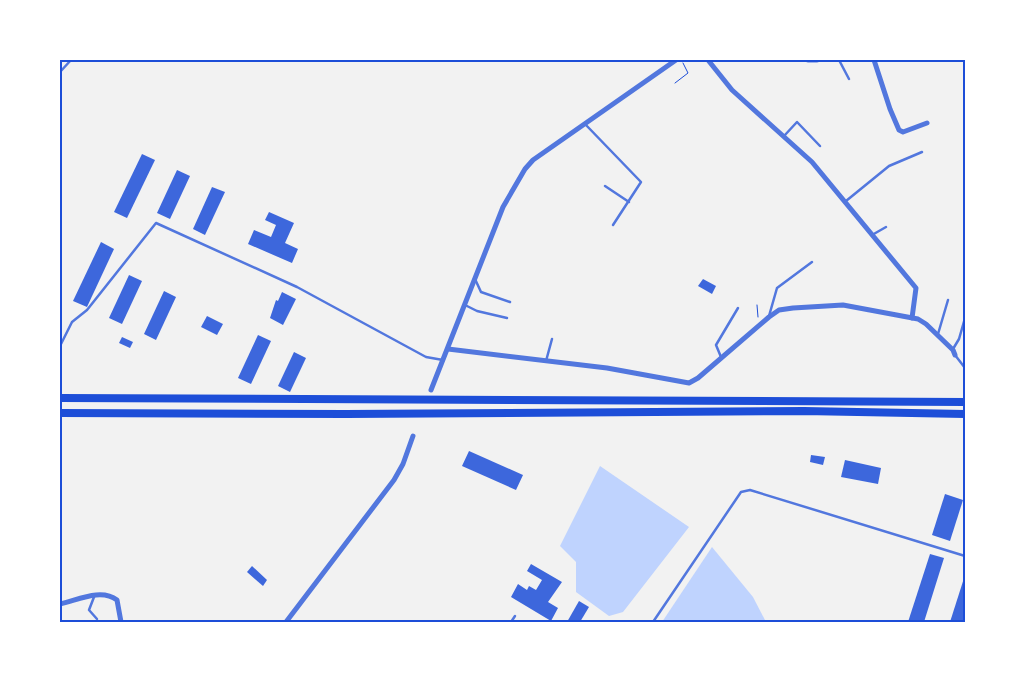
<svg xmlns="http://www.w3.org/2000/svg" width="1025" height="682" viewBox="0 0 1025 682" font-family="Helvetica,sans-serif">
<style>
.water{fill:#bfd3fe}
.building{fill:#3d67dc}
.lines{fill:none;stroke-linecap:round;stroke-linejoin:round}
.path{stroke:#1d4ed8;stroke-width:1}
.service{stroke:#5277de;stroke-width:2.5}
.minor{stroke:#5277de;stroke-width:5}
.trunk{stroke:#1d4ed8;stroke-width:8}
.neatline{fill:none;stroke:#1d4ed8;stroke-width:2}
</style>
<rect width="100%" height="100%" fill="#f2f2f2"/>
<g class="water">
<path d="M600,466L689,527L623,612L609,616L576,592V562L560,546Z"/>
<path d="M712,547L753,597L766,622H662Z"/>
</g>
<g class="building">
<path d="M142,154L155,160L127,218L114,212Z"/>
<path d="M177,170L190,176L170,219L157,213Z"/>
<path d="M212,187L225,192L205,235L193,229Z"/>
<path d="M269,212L294,223L285,243L298,249L292,263L248,244L254,230L271,237L276,225L265,220Z"/>
<path d="M101,242L114,249L87,307L73,301Z"/>
<path d="M129,275L142,281L122,324L109,318Z"/>
<path d="M703,279L716,286L712,294L698,286Z"/>
<path d="M164,291L176,297L156,340L144,334Z"/>
<path d="M282,292L296,299L283,325L270,318L276,300L278,301Z"/>
<path d="M207,316L223,324L217,335L201,327Z"/>
<path d="M258,335L271,341L251,384L238,378Z"/>
<path d="M122,337L133,342L130,348L119,343Z"/>
<path d="M294,352L306,358L290,392L278,386Z"/>
<path d="M469,451L523,475L516,490L462,466Z"/>
<path d="M811,455L825,457L823,465L810,462Z"/>
<path d="M845,460L881,468L878,484L841,477Z"/>
<path d="M945,494L963,500L950,541L932,535Z"/>
<path d="M930,554L944,558L924,622H908Z"/>
<path d="M531,564L562,582L548,602L558,608L551,621L511,597L518,584L527,590L529,586L536,590L542,580L527,571Z"/>
<path d="M252,566L267,580L263,586L247,572Z"/>
<path d="M965,575V622H950Z"/>
<path d="M579,601L589,607L580,622H567Z"/>
</g>
<g class="lines">
<g class="path">
<path d="M675,83L688,73L683,63"/>
<path d="M757,305L758,317"/>
</g>
<g class="service">
<path d="M839,60L849,79"/>
<path d="M60,72L71,60"/>
<path d="M585,124L641,182L613,225"/>
<path d="M784,136L797,122L820,146"/>
<path d="M605,186L629,202"/>
<path d="M846,201L889,166L922,152"/>
<path d="M872,235L886,227"/>
<path d="M475,279L481,292L510,302"/>
<path d="M465,305L477,311L507,318"/>
<path d="M769,316L777,288L812,262"/>
<path d="M938,334L948,300"/>
<path d="M60,346L72,322L87,310L156,223L297,287L426,357L443,360"/>
<path d="M953,349L959,339L965,318"/>
<path d="M955,355L965,368"/>
<path d="M721,357L716,345L738,308"/>
<path d="M546,361L552,339"/>
<path d="M94,597L89,610L97,619"/>
<path d="M511,622L515,616"/>
<path d="M653,622L741,492L750,490L965,556"/>
</g>
<g class="minor">
<path d="M708,60L732,90L812,162L916,288L912,318"/>
<path d="M808,60H817"/>
<path d="M874,60L890,109L899,130L903,132L927,123"/>
<path d="M448,349L607,368L689,383L698,378L769,317L779,310L793,308L843,305L918,319L926,324L953,350L955,355"/>
<path d="M431,390L503,207L525,169L533,160L676,60"/>
<path d="M60,604C78,600 101,588 117,600L121,622"/>
<path d="M286,622L394,480L403,464L413,436"/>
</g>
<g class="trunk">
<path d="M60,398L965,402"/>
<path d="M60,413L346,414L804,411L965,414"/>
</g>
</g>
<rect width="1025" height="682" fill="none" stroke="#ffffff" stroke-width="122"/>
<rect x="61" y="61" width="903" height="560" class="neatline"/>
</svg>
